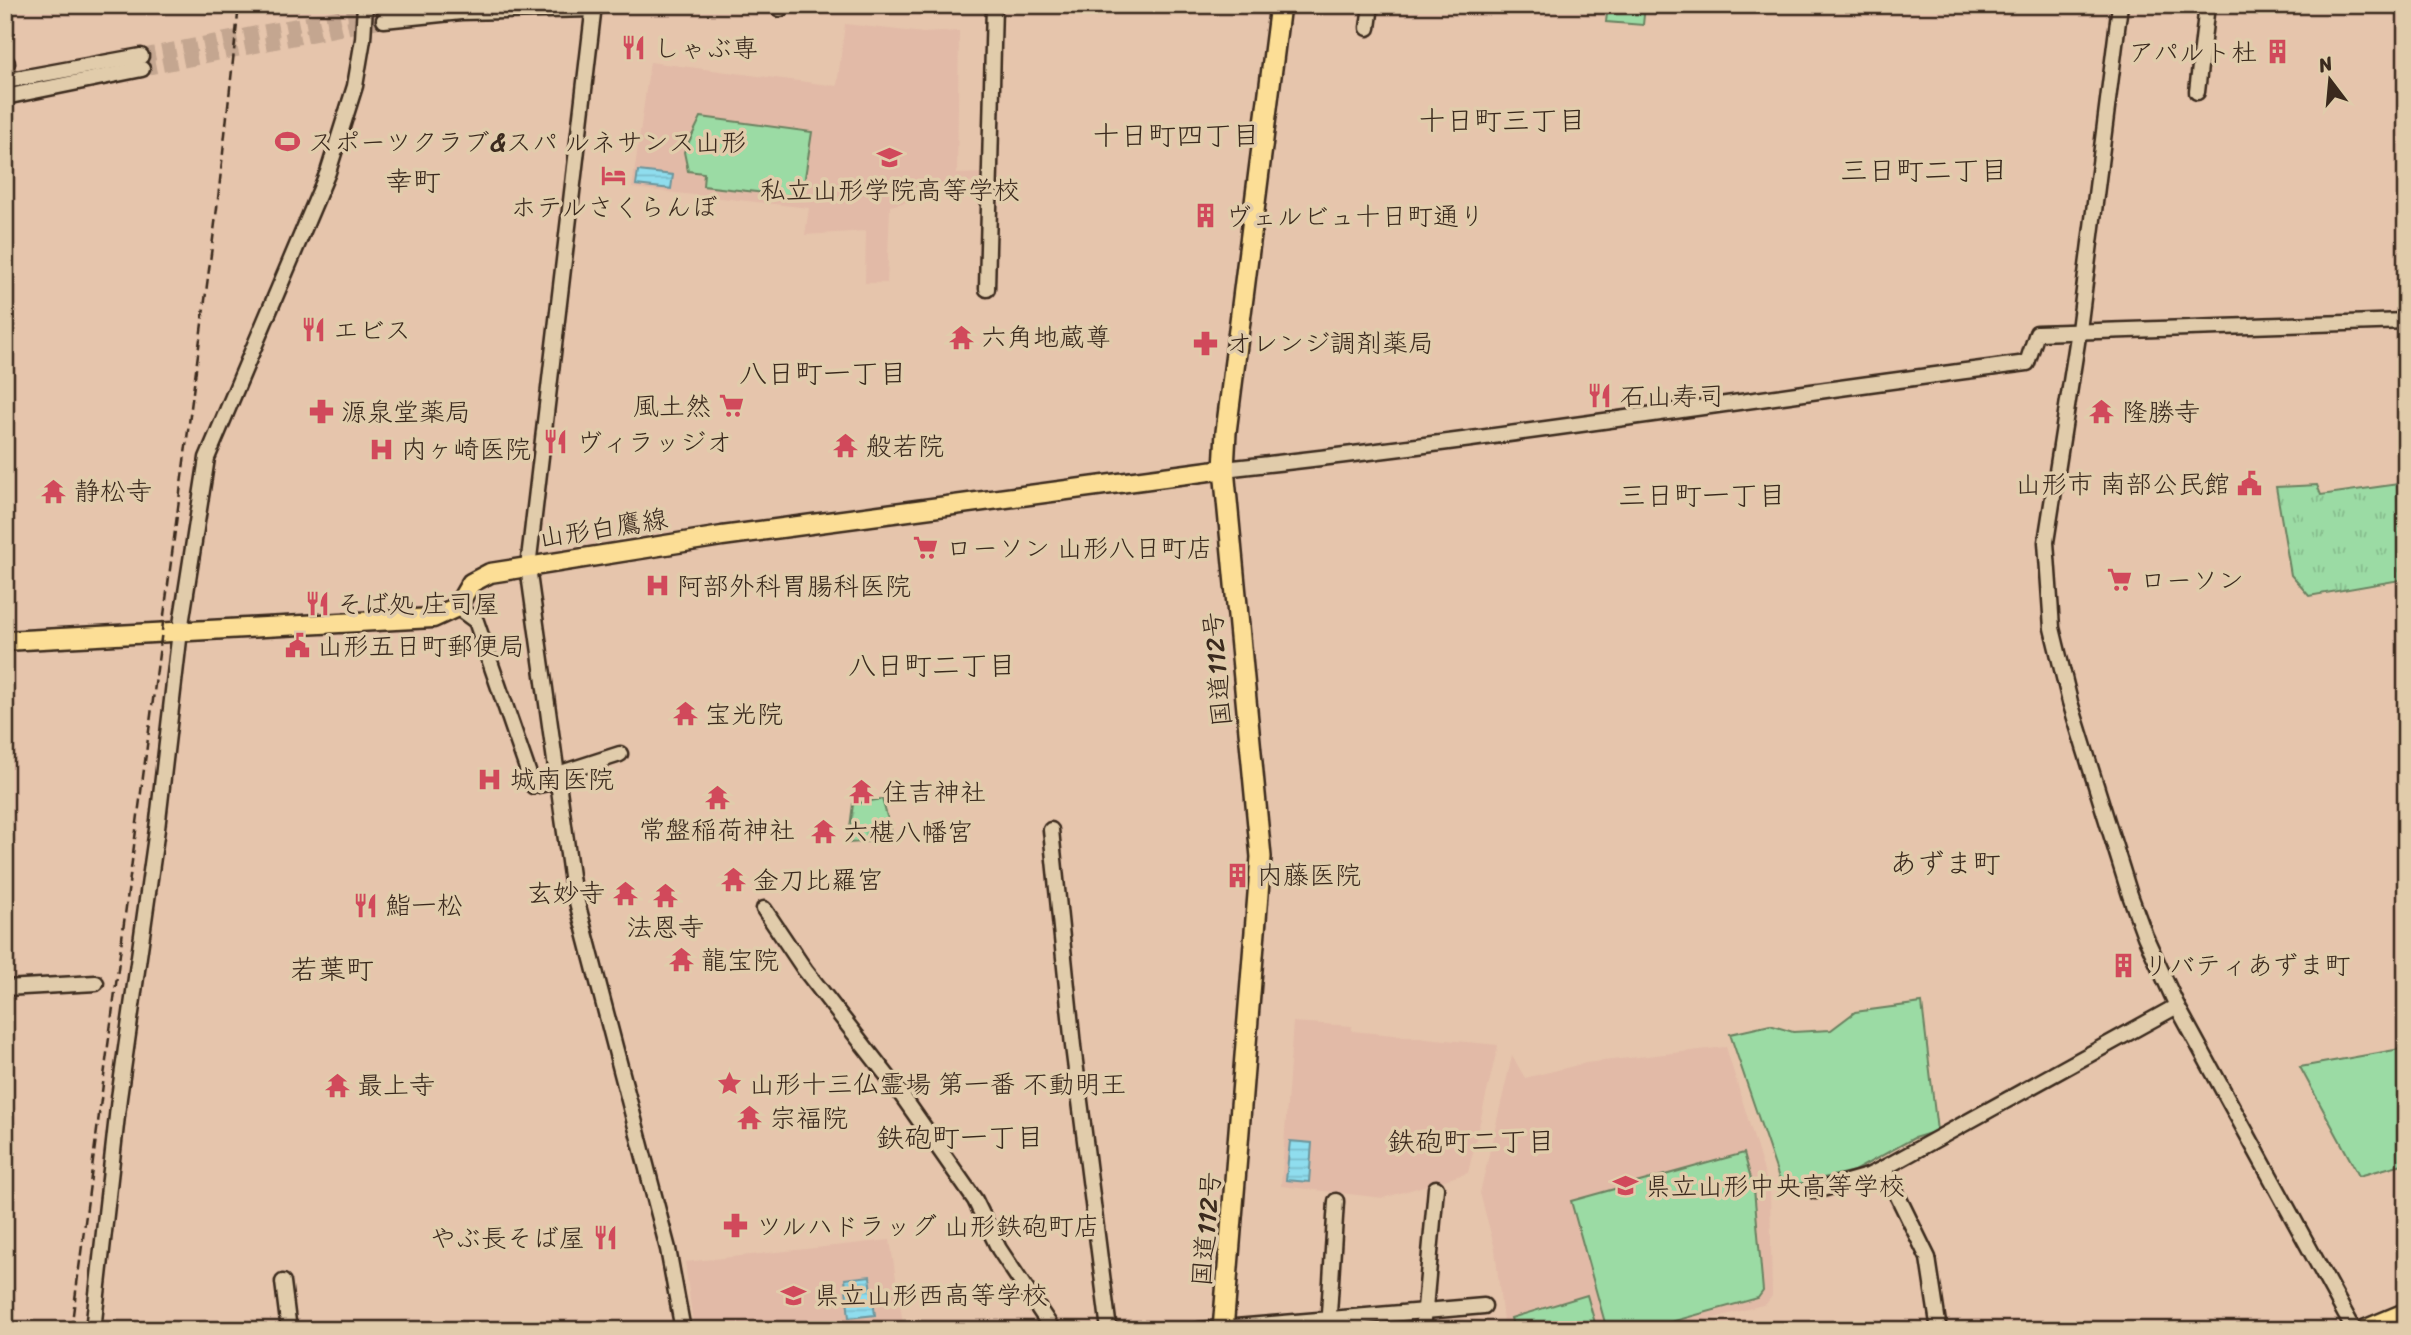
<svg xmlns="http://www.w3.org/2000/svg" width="2411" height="1335" viewBox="0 0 2411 1335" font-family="Sriracha,'Klee One',sans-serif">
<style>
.built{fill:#e2baa7}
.grass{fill:#9bdba4;stroke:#6b8261;stroke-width:2}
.park{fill:url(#park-tufts);stroke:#6b8261;stroke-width:2}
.water{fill:url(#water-rules);stroke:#6d959b;stroke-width:2}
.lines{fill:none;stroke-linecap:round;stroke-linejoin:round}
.minor-tunnel{stroke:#c4a690;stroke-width:14;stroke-dasharray:14 7;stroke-linecap:butt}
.minor-casing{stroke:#3b2a1e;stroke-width:19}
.major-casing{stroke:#3b2a1e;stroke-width:23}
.highway-casing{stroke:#3b2a1e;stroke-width:24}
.minor{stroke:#e1ccab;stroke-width:14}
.major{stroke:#fcde96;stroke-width:18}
.highway{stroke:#fcde96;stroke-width:19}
.rail{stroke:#3b2a1e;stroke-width:2.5;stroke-dasharray:10 5;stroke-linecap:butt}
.labels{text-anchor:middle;stroke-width:7;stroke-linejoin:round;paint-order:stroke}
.poi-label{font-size:26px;fill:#3b2a1e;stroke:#e1ccab;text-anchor:start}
.street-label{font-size:26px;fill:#3b2a1e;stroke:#e1ccab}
.neighbourhood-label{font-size:28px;fill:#3b2a1e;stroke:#e1ccab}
</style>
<defs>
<pattern id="park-tufts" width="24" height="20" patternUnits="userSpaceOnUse" patternTransform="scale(1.75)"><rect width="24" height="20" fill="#9bdba4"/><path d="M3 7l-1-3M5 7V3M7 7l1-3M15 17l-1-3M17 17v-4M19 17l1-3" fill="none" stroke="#86bc8d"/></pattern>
<pattern id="water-rules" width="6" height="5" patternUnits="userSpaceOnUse" patternTransform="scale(1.75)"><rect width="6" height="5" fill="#8fddee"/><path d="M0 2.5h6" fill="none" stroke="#7cbecc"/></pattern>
</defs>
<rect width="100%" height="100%" fill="#e6c5ac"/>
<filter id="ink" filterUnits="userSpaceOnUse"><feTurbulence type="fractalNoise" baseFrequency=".0143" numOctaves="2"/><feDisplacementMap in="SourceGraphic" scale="14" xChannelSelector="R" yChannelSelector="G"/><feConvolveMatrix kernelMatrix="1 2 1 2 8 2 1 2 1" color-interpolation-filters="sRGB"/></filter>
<g filter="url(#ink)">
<g class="built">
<path d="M845,24L924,33L959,31L957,174L983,173V181L936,185L934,196L890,206L887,283H865L866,231L805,235L809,208L632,188L650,62L837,86Z"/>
<path d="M1293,1022L1352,1026V1031L1498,1045L1468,1173L1383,1198L1281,1186Z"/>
<path d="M1726,1047L1770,1191L1772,1296L1766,1304L1685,1326L1682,1330H1504L1495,1249L1480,1193L1512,1056L1525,1078L1586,1063Z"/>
<path d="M890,1240L904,1330H694L685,1262Z"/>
</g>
<g class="grass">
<path d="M701,117L812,132L802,197L703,186L704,173L688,171L684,152Z"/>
<path d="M1922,1003L1937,1131L1914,1138L1854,1171L1789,1186L1779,1178L1730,1034L1770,1025L1793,1032L1831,1030L1855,1012Z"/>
<path d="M2406,1048V1163L2359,1176L2300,1067Z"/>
<path d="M1744,1153L1754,1189L1763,1291L1758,1298L1642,1330H1607L1571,1201Z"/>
<path d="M1587,1295L1597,1330H1514L1511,1318Z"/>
</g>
<g class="park">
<path d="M1608,5H1645L1643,25L1606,22Z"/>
<path d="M2406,483V579L2309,596L2291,575L2276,487L2317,485L2321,495Z"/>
<path d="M882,799L894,840L848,843L853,804Z"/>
</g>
<g class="water">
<path d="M638,171L673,175L671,189L636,185Z"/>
<path d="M1290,1141L1312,1143L1309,1182L1286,1180Z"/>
<path d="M870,1276L875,1315L849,1318L845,1279Z"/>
</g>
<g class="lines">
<g class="minor-tunnel">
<path d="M141,56L383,8"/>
<path d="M142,69L384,20"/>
</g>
<defs>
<g id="minor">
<path d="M594,5L528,567L572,883L668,1249L683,1330"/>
<path d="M2120,5L2079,330L2046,542L2052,628L2070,702L2130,895L2145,936L2177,1006L2354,1330"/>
<path d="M383,8L403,5"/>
<path d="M780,9V5"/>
<path d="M384,20L461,12L594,9"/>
<path d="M1368,28L1371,5"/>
<path d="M5,67L7,63"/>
<path d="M5,81L141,56"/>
<path d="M2197,92L2207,5"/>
<path d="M5,97L142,69"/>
<path d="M987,289L994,5"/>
<path d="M1224,469C1493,440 1760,397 2027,363L2037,333L2406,321"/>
<path d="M457,607L476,621L533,786L559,781"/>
<path d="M558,774L620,754"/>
<path d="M1051,830L1073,1046L1109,1330"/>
<path d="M764,909L805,970L896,1087L975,1200L999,1249L1053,1330"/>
<path d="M5,988L96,983"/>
<path d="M1884,1168L1928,1258L1939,1330"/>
<path d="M1815,1191L1868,1176L1884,1168L2177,1006"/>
<path d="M283,1282L289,1330"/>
<path d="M93,1330L119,1098L157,829L180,631L207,458L328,172L355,86L363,39L365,5"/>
<path d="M1199,1330L1484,1306"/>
<path d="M1328,1330L1336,1201"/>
<path d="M1423,1330L1436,1188"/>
</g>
<path id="major" d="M5,641L433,618L457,607L471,583L490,573L722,536L1224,469"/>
<g id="highway">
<path d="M1223,1330L1261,857L1224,469L1226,432L1280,5"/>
<path d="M2365,1330L2406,1313"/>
</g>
</defs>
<use href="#minor" class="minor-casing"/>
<use href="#major" class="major-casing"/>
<use href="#highway" class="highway-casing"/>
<use href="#minor" class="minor"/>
<use href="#major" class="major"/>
<use href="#highway" class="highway"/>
<path class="rail" d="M71,1330L217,208L239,5"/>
</g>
</g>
<defs>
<symbol id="restaurant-bare" viewBox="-9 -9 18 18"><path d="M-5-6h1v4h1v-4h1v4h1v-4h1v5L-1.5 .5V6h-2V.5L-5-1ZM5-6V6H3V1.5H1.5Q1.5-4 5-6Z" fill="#d1495b" stroke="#e1ccab" stroke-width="2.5" paint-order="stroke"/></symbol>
<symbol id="building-bare" viewBox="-9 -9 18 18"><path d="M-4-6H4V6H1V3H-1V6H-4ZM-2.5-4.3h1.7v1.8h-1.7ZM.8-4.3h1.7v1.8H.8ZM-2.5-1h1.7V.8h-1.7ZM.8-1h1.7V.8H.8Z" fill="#d1495b" stroke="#e1ccab" stroke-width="2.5" paint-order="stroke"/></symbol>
<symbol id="stadium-bare" viewBox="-9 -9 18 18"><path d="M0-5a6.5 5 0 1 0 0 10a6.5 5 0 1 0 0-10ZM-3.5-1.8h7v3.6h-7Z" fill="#d1495b" stroke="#e1ccab" stroke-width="2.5" paint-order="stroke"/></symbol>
<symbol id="school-bare" viewBox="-9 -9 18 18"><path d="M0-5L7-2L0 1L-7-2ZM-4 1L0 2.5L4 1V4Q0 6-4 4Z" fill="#d1495b" stroke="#e1ccab" stroke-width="2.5" paint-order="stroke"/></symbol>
<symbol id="hotel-bare" viewBox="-9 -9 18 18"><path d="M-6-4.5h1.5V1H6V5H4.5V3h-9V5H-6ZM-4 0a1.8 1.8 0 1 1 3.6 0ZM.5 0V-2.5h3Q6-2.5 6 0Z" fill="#d1495b" stroke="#e1ccab" stroke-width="2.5" paint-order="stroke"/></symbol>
<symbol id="temple-bare" viewBox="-9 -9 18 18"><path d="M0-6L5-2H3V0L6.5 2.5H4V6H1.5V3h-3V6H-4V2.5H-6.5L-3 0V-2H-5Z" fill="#d1495b" stroke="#e1ccab" stroke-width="2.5" paint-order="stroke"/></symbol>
<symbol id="pharmacy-bare" viewBox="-9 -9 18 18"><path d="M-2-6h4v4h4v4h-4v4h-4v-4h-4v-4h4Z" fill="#d1495b" stroke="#e1ccab" stroke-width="2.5" paint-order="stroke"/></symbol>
<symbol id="supermarket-bare" viewBox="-9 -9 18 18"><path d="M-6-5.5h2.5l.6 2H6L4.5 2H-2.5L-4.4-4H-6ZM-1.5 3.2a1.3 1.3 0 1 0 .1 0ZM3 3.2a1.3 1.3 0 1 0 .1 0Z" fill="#d1495b" stroke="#e1ccab" stroke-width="2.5" paint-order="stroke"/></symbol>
<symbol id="hospital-bare" viewBox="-9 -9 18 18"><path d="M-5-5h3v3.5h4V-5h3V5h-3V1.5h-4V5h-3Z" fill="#d1495b" stroke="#e1ccab" stroke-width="2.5" paint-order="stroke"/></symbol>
<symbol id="civic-bare" viewBox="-9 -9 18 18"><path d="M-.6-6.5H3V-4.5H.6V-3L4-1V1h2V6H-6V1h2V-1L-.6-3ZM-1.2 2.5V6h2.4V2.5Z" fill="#d1495b" stroke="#e1ccab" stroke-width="2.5" paint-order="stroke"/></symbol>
<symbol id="sight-bare" viewBox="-9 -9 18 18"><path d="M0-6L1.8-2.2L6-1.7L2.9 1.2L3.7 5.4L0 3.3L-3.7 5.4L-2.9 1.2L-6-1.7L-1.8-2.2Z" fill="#d1495b" stroke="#e1ccab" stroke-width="2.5" paint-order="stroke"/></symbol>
</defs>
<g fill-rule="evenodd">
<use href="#restaurant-bare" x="616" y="30" width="35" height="35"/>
<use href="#building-bare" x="2260" y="34" width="35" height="35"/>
<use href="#stadium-bare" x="270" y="124" width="35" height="35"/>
<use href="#school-bare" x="872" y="140" width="35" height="35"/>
<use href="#hotel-bare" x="596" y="158" width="35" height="35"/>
<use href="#building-bare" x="1188" y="198" width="35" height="35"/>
<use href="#restaurant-bare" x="296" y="312" width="35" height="35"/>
<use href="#temple-bare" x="944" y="320" width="35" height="35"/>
<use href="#pharmacy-bare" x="1188" y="326" width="35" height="35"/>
<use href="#restaurant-bare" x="1582" y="378" width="35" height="35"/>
<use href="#supermarket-bare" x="714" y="388" width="35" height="35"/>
<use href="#pharmacy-bare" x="304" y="394" width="35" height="35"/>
<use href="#temple-bare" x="2084" y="394" width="35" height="35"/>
<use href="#restaurant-bare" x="538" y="424" width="35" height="35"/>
<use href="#temple-bare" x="828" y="428" width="35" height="35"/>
<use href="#hospital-bare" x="364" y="432" width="35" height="35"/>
<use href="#civic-bare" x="2232" y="466" width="35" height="35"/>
<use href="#temple-bare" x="36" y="474" width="35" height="35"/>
<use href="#supermarket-bare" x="908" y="530" width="35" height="35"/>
<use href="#supermarket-bare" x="2102" y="562" width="35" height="35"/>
<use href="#hospital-bare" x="640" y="568" width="35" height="35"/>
<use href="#restaurant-bare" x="300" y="586" width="35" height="35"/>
<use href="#civic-bare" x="280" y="628" width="35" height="35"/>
<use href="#temple-bare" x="668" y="696" width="35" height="35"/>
<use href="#hospital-bare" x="472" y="762" width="35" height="35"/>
<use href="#temple-bare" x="844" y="774" width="35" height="35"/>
<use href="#temple-bare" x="700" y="780" width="35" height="35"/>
<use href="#temple-bare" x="806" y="814" width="35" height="35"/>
<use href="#building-bare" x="1220" y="858" width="35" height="35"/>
<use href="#temple-bare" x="716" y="862" width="35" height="35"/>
<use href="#temple-bare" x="608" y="876" width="35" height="35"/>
<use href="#temple-bare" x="648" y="878" width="35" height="35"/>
<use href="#restaurant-bare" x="348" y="888" width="35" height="35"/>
<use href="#temple-bare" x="664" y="942" width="35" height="35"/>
<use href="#building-bare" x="2106" y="948" width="35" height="35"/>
<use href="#sight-bare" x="712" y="1066" width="35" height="35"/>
<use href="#temple-bare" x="320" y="1068" width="35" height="35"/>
<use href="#temple-bare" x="732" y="1100" width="35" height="35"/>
<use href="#school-bare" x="1608" y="1168" width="35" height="35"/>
<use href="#pharmacy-bare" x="718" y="1208" width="35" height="35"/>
<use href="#restaurant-bare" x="588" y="1220" width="35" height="35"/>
<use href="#school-bare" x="776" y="1278" width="35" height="35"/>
</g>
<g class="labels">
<g class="poi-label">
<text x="654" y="57">しゃぶ専</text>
<text x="2257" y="61" text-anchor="end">アパルト杜</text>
<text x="308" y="151">スポーツクラブ&amp;スパ ルネサンス山形</text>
<text x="890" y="199" text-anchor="middle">私立山形学院高等学校</text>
<text x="614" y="216" text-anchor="middle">ホテルさくらんぼ</text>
<text x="1225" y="225">ヴェルビュ十日町通り</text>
<text x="333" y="339">エビス</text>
<text x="981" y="346">六角地蔵尊</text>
<text x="1226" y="352">オレンジ調剤薬局</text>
<text x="1620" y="405">石山寿司</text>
<text x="711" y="415" text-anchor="end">風土然</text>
<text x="341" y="421">源泉堂薬局</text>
<text x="2122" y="421">隆勝寺</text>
<text x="576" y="451">ヴィラッジオ</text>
<text x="866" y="455">般若院</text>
<text x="401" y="458">内ヶ崎医院</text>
<text x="2230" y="493" text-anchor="end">山形市 南部公民館</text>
<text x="74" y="500">静松寺</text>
<text x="946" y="557">ローソン 山形八日町店</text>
<text x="2140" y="589">ローソン</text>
<text x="677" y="595">阿部外科胃腸科医院</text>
<text x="337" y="613">そば処 庄司屋</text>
<text x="317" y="655">山形五日町郵便局</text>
<text x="705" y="723">宝光院</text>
<text x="510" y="788">城南医院</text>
<text x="882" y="801">住吉神社</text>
<text x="717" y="839" text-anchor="middle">常盤稲荷神社</text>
<text x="843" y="841">六椹八幡宮</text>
<text x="1257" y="884">内藤医院</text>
<text x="753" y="889">金刀比羅宮</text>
<text x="605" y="902" text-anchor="end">玄妙寺</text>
<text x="385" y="914">鮨一松</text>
<text x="665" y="936" text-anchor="middle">法恩寺</text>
<text x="701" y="969">龍宝院</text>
<text x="2143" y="974">リバティあずま町</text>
<text x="749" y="1093">山形十三仏霊場 第一番 不動明王</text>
<text x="357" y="1094">最上寺</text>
<text x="770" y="1127">宗福院</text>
<text x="1645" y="1195">県立山形中央高等学校</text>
<text x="756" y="1235">ツルハドラッグ 山形鉄砲町店</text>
<text x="585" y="1247" text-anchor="end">やぶ長そば屋</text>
<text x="814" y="1304">県立山形西高等学校</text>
</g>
<g class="street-label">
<text transform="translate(603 528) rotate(-9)" y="9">山形白鷹線</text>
<text transform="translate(1217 669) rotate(-95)" y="9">国道112号</text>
<text transform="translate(1206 1229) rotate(-85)" y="9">国道112号</text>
</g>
<g class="neighbourhood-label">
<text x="1502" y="130">十日町三丁目</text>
<text x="1176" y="145">十日町四丁目</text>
<text x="1924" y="180">三日町二丁目</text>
<text x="413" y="191">幸町</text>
<text x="823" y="383">八日町一丁目</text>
<text x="1702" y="505">三日町一丁目</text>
<text x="932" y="675">八日町二丁目</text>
<text x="1945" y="873">あずま町</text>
<text x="332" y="979">若葉町</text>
<text x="960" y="1147">鉄砲町一丁目</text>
<text x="1471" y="1151">鉄砲町二丁目</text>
</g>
</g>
<rect width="2411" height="1335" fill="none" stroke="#e1ccab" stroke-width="28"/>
<rect x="14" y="14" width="2383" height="1307" fill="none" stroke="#3b2a1e" stroke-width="2.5" filter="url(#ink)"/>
<g transform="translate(2330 80) rotate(344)" stroke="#e1ccab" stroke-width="5" paint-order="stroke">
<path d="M0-5L12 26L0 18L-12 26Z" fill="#3b2a1e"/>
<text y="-10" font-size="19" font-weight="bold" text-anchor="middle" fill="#3b2a1e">N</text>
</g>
</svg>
